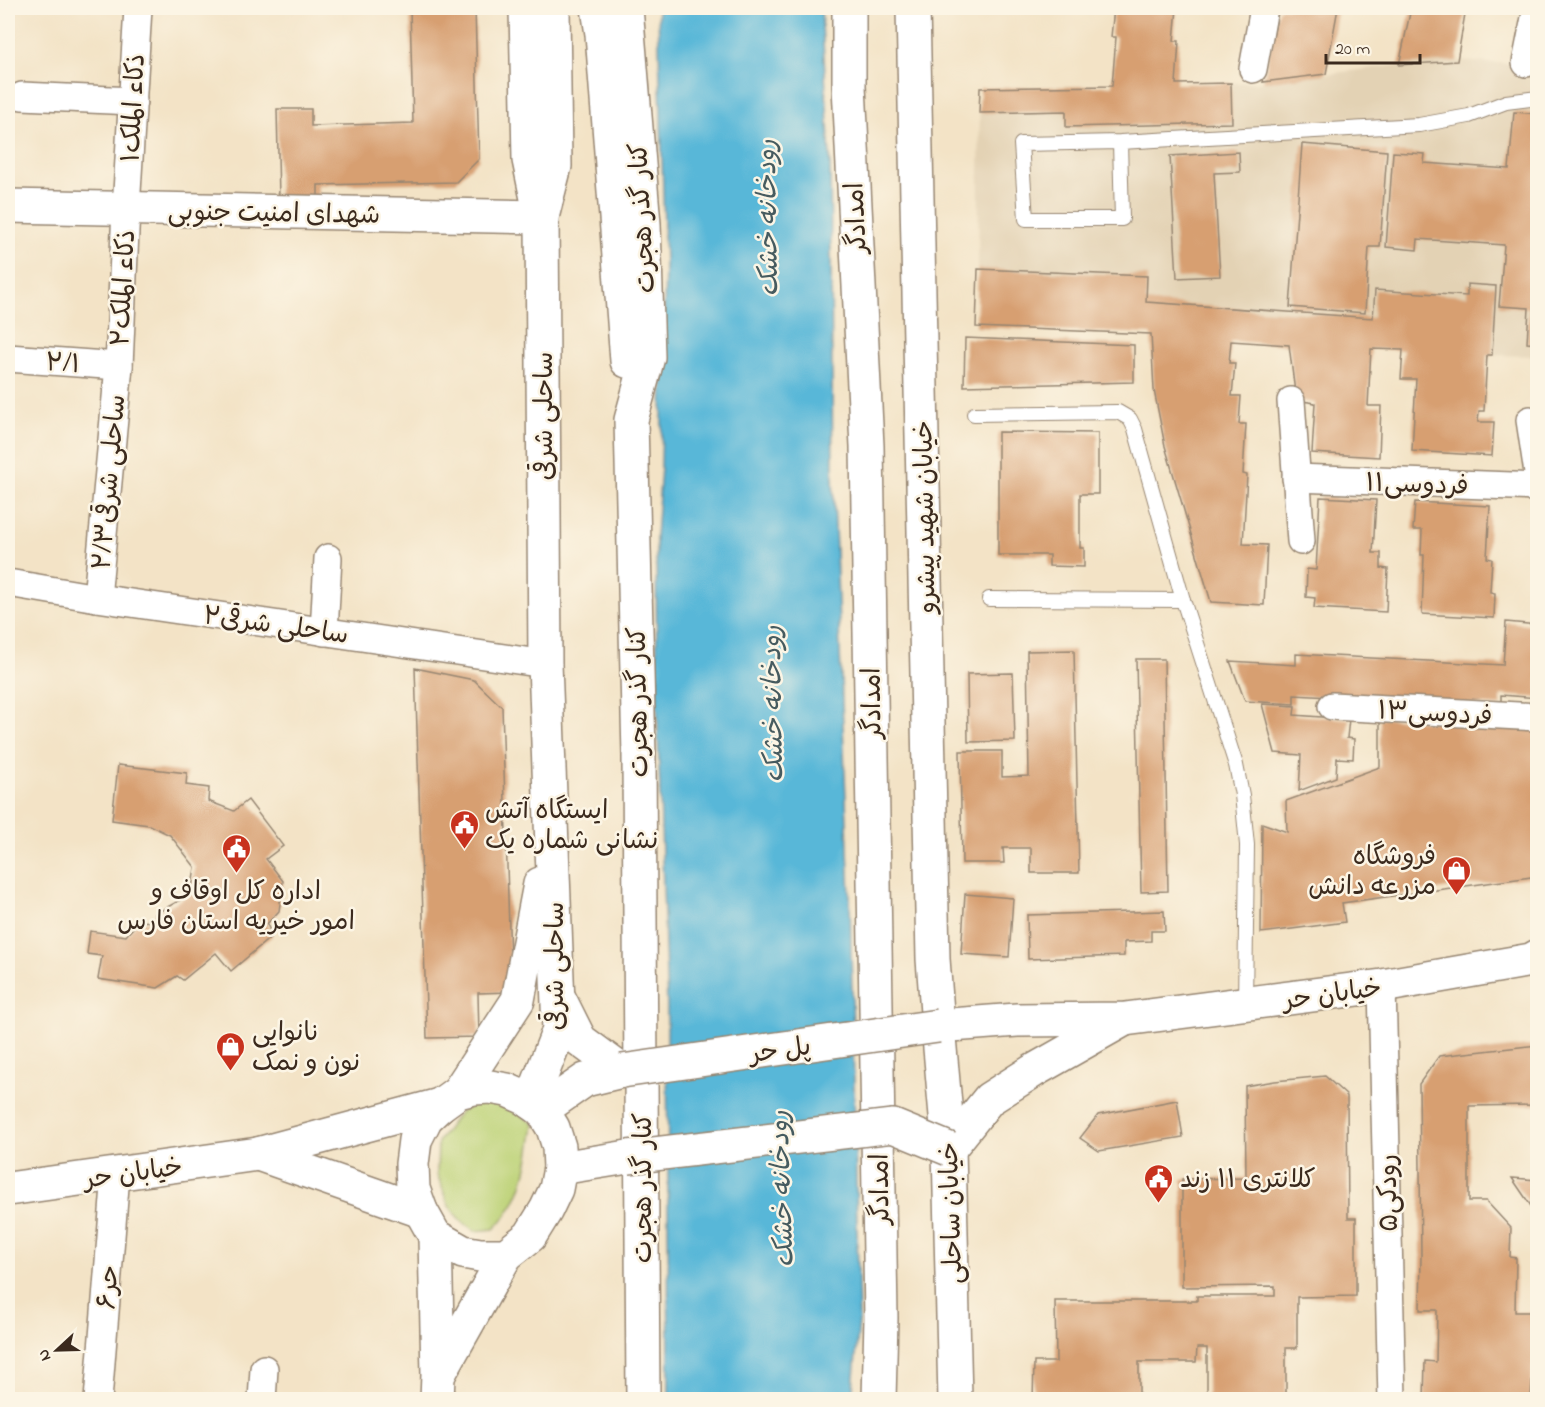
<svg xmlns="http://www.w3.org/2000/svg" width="1545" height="1407" viewBox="0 0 1545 1407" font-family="'Indie Flower','Playpen Sans Arabic',sans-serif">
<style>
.built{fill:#e3d2b4}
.green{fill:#bcd276;stroke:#7c7e4a;stroke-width:1.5}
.water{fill:#59b7d8;stroke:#4a707b;stroke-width:1.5}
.building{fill:#d79f71}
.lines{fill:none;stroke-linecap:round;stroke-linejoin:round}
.service-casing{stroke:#978672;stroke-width:16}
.minor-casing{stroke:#978672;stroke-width:30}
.tertiary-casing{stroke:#978672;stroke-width:36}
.secondary-casing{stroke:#978672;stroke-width:36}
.service{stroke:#fff;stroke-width:14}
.minor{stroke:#fff;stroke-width:27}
.tertiary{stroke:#fff;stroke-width:33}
.secondary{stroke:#fff;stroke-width:33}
.tertiary-bridge-casing{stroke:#978672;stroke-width:36;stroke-linecap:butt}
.tertiary-bridge{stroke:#fff;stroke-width:33}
.labels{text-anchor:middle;stroke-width:5;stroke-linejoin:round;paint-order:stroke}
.street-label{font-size:26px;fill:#3b2a1e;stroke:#fcf5e5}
.poi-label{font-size:26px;fill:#3b2a1e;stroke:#fcf5e5;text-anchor:start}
.water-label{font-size:27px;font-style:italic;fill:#465b5f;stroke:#fcf5e5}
</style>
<rect width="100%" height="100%" fill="#fcf5e5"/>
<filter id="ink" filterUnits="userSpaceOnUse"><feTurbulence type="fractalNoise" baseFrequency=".0167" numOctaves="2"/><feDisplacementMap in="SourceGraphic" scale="12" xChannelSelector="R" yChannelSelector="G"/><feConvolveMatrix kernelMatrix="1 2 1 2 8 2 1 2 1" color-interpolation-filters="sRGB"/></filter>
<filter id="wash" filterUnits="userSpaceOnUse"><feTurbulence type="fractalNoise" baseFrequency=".008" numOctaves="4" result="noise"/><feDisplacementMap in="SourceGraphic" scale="24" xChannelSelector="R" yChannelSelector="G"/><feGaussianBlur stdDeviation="1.35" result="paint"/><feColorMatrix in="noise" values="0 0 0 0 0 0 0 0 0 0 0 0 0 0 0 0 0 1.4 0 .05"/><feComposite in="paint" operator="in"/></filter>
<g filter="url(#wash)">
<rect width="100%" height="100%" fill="#f3e3c6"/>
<path class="built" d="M1457,61L1514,64L1537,68V356L1492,355L1289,345L1151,334L1145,333L978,269L980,88L1263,82L1399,65Z"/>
<path class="green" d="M491,1093L534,1124C530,1152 526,1188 509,1211C505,1218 499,1223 494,1229L475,1231L460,1220L449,1206L437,1174L438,1142L458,1114Z"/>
<path class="water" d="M658,8H821L830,157L833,477L850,898L859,1321L852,1399H669L667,1007L657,702L656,537L661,468L665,265Z"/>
<g id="blocks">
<g class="building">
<path d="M410,8H475L479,159L456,182L318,185V198L279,199L277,109H311V126L413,123Z"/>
<path d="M1114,8H1177L1174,41H1179L1176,84L1231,83L1232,123L1066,127V111L979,113L980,88L1112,86L1116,37H1111Z"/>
<path d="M1279,8H1338L1326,74L1263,82Z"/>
<path d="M1411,8H1466L1457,61L1399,65Z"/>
<path d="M1514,112L1538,114V344L1527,343L1529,308L1499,306L1504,245L1418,239L1417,250L1386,247L1393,152L1425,154L1424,163L1509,169Z"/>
<path d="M1302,144L1387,151L1380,247H1369L1365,313L1290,307Z"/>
<path d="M1239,152L1240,172L1214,173L1220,276L1177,278L1170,156Z"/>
<path d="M978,269L1147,276L1146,302L1373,318L1375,290L1467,296V284L1496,286L1492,355H1487L1484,411H1479L1478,422H1494L1492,456L1412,451L1416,379H1401L1403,350L1371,349L1368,406H1381L1379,457L1312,453L1315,403L1296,400L1289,345L1231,341L1229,363H1235L1232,396H1241L1239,424H1246L1243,474L1247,475L1243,544L1267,545L1264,605L1211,602L1165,446L1154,390L1151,334L976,327Z"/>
<path d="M965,338L1134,345V382L964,386Z"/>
<path d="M998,432L1098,433V494H1080V548H1084V567L1049,566V555H998Z"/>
<path d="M1320,497L1376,500L1373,553H1381V568L1388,569L1386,612L1314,608L1315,598L1306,597L1307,569L1316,570Z"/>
<path d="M1415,502L1490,506L1487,558L1492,559L1490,592L1495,593L1494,618L1422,614L1424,555H1421L1422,530H1413Z"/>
<path d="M1506,622L1538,625V698L1501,695V706L1294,695V704L1245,701L1230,661L1296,665V654L1503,665Z"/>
<path d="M1074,650L1079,873H1031V848H1003L1004,863H962L960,751H1002V777L1029,776L1027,651Z"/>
<path d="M1136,659H1164L1168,891L1141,892Z"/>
<path d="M415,668L474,680L502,707L511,992L478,993L479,1037L427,1038Z"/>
<path d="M1013,673L1015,741L968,742L967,674Z"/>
<path d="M1262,704L1295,706L1294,715L1349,719L1347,738L1354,739L1353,759L1337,758L1336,777L1299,791L1301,755L1275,753Z"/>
<path d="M1380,718L1538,729V876L1342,903L1345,922L1261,933L1262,823L1287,832L1286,801L1380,767Z"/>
<path d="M118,765L187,773L186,785L209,788L208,801L234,811L248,800L283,846L266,859L283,881L279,911L267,924L272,936L231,971L216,953L183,980L177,976L158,988L98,979L102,956L87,954L90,931L126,936L139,921L155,922V914L191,894L195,867L170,835L149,825L112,820Z"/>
<path d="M965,894L1013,898L1009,957L961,954Z"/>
<path d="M1164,911L1165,931H1151V941L1124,942V956L1028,959L1027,915Z"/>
<path d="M1538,1045V1105L1469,1106V1201H1486L1511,1228L1510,1257L1516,1258L1515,1312H1538V1364H1533L1531,1397H1538V1400H1424L1425,1361L1436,1362L1437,1310H1420L1421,1256L1419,1084L1439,1056Z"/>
<path d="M1325,1076L1347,1096L1348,1218H1356V1296L1297,1297V1348H1286V1400H1207V1348H1197L1196,1362H1139V1400H1033L1034,1362H1056L1055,1301H1197V1296H1275V1286L1182,1287V1179L1246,1178L1245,1086L1275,1081Z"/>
<path d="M1177,1100L1183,1137L1099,1151L1080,1138L1098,1115Z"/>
<path d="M1512,1178L1538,1180V1217L1529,1203Z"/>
</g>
</g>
</g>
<g filter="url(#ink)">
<use href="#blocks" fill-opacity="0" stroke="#978672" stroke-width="1.5"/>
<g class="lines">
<defs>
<g id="service">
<path d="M1120,142L1122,219H1026L1021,144L1120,142L1419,125L1469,116L1506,102L1538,98"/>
<path d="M974,414L1118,412L1130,419L1135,429L1183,600L1236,765L1242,795L1247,845L1245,1005"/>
<path d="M989,599L1183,600"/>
</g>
<g id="minor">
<path d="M1526,63L1537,8"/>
<path d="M1253,69L1264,8"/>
<path d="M22,96L133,101"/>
<path d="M8,358L119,366"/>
<path d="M1291,401L1301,541"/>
<path d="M1530,420L1538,473"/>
<path d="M1296,478L1538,487"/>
<path d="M8,583L97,598L545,664"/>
<path d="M97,598L119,366L126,209L138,8"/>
<path d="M324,632L328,558"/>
<path d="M1332,706L1538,717"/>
<path d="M1382,986L1392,1400"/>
<path d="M98,1400L116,1174"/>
<path d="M262,1400L264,1369"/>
</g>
<g id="tertiary">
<path d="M8,206L542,217"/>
<path d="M938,1026L1017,1020L1125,1019L1382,986L1531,960L1538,956"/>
<path d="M542,1110L585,1080L622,1071"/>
<path d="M949,1149L989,1099L1033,1071L1123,1020"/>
<path d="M258,1154L421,1211"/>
<path d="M560,1168L628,1157"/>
<path d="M8,1189L258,1154L440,1105"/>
</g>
<g id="secondary">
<path d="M526,8L529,160L540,213"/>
<path d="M598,8L602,34L627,361"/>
<path d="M626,8L644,224L648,357L631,420L639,756L643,1400"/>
<path d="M849,8V86L867,446L881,1318L879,1400"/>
<path d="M913,8L933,959L938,1026L949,1149L955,1400"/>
<path d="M560,1000L580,1040L622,1071"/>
<path d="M490,1087L507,1090L525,1098L542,1110L553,1128L559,1147L560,1168L556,1189L546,1210L530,1236L506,1255H480L463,1252L435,1236L421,1211L413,1189L412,1164L415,1140L426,1118L440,1105L458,1092L474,1088Z"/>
<path d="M458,1092L518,1000L540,884"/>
<path d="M531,1102L559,1030L545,664L542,217L555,166L553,8"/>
<path d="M435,1236L438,1375L437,1400"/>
<path d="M439,1374L506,1255"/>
</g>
</defs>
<use href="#service" class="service-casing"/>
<use href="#minor" class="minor-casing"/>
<use href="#tertiary" class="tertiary-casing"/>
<use href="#secondary" class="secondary-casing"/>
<use href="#service" class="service"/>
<use href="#minor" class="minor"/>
<use href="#tertiary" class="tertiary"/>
<use href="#secondary" class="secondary"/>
<defs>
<g id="tertiary-bridge">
<path d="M622,1071L938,1026"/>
<path d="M628,1157L893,1126L949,1149"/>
</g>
</defs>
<use href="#tertiary-bridge" class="tertiary-bridge-casing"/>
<use href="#tertiary-bridge" class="tertiary-bridge"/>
</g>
</g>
<defs>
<symbol id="civic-pin" viewBox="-11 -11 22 30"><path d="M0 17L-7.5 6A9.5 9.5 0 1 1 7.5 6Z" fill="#c8321e" stroke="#fcf5e5"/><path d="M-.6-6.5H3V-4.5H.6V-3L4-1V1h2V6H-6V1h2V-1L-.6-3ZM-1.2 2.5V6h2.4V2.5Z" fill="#fff"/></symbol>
<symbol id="shop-pin" viewBox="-11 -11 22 30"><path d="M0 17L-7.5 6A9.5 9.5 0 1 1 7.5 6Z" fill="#c8321e" stroke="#fcf5e5"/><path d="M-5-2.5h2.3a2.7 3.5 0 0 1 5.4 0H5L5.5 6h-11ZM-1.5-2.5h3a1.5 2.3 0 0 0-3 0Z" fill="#fff"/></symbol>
</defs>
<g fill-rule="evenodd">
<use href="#civic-pin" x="448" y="808" width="33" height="45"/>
<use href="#civic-pin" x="220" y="832" width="33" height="45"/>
<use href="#shop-pin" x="1440" y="854" width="33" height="45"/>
<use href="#shop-pin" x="214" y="1030" width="33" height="45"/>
<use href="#civic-pin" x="1142" y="1162" width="33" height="45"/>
</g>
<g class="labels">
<g class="street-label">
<text transform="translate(132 108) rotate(-87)" y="9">ذکاء الملک۱</text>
<text transform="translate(274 212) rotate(1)" y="9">شهدای امنیت جنوبی</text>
<text transform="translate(641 218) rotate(-93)" y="9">کنار گذر هجرت</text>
<text transform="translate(855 218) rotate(-93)" y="9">امدادگر</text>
<text transform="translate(122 288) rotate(-87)" y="9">ذکاء الملک۲</text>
<text transform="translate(63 362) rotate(4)" y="9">۲/‍۱</text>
<text transform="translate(543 416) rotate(-90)" y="9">ساحلی شرقی</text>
<text transform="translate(108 482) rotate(-85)" y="9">ساحلی شرقی۲/۳</text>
<text transform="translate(1417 483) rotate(2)" y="9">فردوسی۱۱</text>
<text transform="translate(924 517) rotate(-91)" y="9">خیابان شهید پیشرو</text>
<text transform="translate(276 624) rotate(8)" y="9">ساحلی شرقی۲</text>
<text transform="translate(637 702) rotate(-91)" y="9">کنار گذر هجرت</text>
<text transform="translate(871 703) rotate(-91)" y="9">امدادگر</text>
<text transform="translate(1435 712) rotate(3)" y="9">فردوسی۱۳</text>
<text transform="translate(554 966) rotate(-90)" y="9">ساحلی شرقی</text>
<text transform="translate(1332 993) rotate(-8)" y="9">خیابان حر</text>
<text transform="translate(780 1049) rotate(-8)" y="9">پل حر</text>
<text transform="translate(133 1172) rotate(-8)" y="9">خیابان حر</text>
<text transform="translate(642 1188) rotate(-90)" y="9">کنار گذر هجرت</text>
<text transform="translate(879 1189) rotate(-91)" y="9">امدادگر</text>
<text transform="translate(1387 1193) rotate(-91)" y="9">رودکی۵</text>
<text transform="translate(950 1213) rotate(-92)" y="9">خیابان ساحلی</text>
<text transform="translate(107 1287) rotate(-85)" y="9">حر۶</text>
</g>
<g class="poi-label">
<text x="485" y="818">ایستگاه آتش<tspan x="485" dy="30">نشانی شماره یک</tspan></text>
<text x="1436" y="864" text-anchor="end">فروشگاه<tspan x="1436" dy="30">مزرعه دانش</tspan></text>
<text x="236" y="899" text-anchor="middle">اداره کل اوقاف و<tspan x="236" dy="30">امور خیریه استان فارس</tspan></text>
<text x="252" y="1040">نانوایی<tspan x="252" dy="30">نون و نمک</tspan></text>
<text x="1180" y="1187">کلانتری ۱۱ زند</text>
</g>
<g class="water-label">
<text transform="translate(767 218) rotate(-91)" y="9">رودخانه خشک</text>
<text transform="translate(772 704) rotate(-91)" y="9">رودخانه خشک</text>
<text transform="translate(781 1189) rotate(-92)" y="9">رودخانه خشک</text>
</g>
</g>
<rect width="1545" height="1407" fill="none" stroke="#fcf5e5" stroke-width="30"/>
<g transform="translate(57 1350) rotate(248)" stroke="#fcf5e5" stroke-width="4.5" paint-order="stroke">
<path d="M0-4.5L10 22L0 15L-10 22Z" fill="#3b2a1e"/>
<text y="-9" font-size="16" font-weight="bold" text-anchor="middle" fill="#3b2a1e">N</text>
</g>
<path d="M1326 54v9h94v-9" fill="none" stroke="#3b2a1e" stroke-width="3"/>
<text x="1335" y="54" font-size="18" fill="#3b2a1e" stroke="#fcf5e5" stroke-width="4.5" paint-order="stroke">20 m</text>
</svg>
